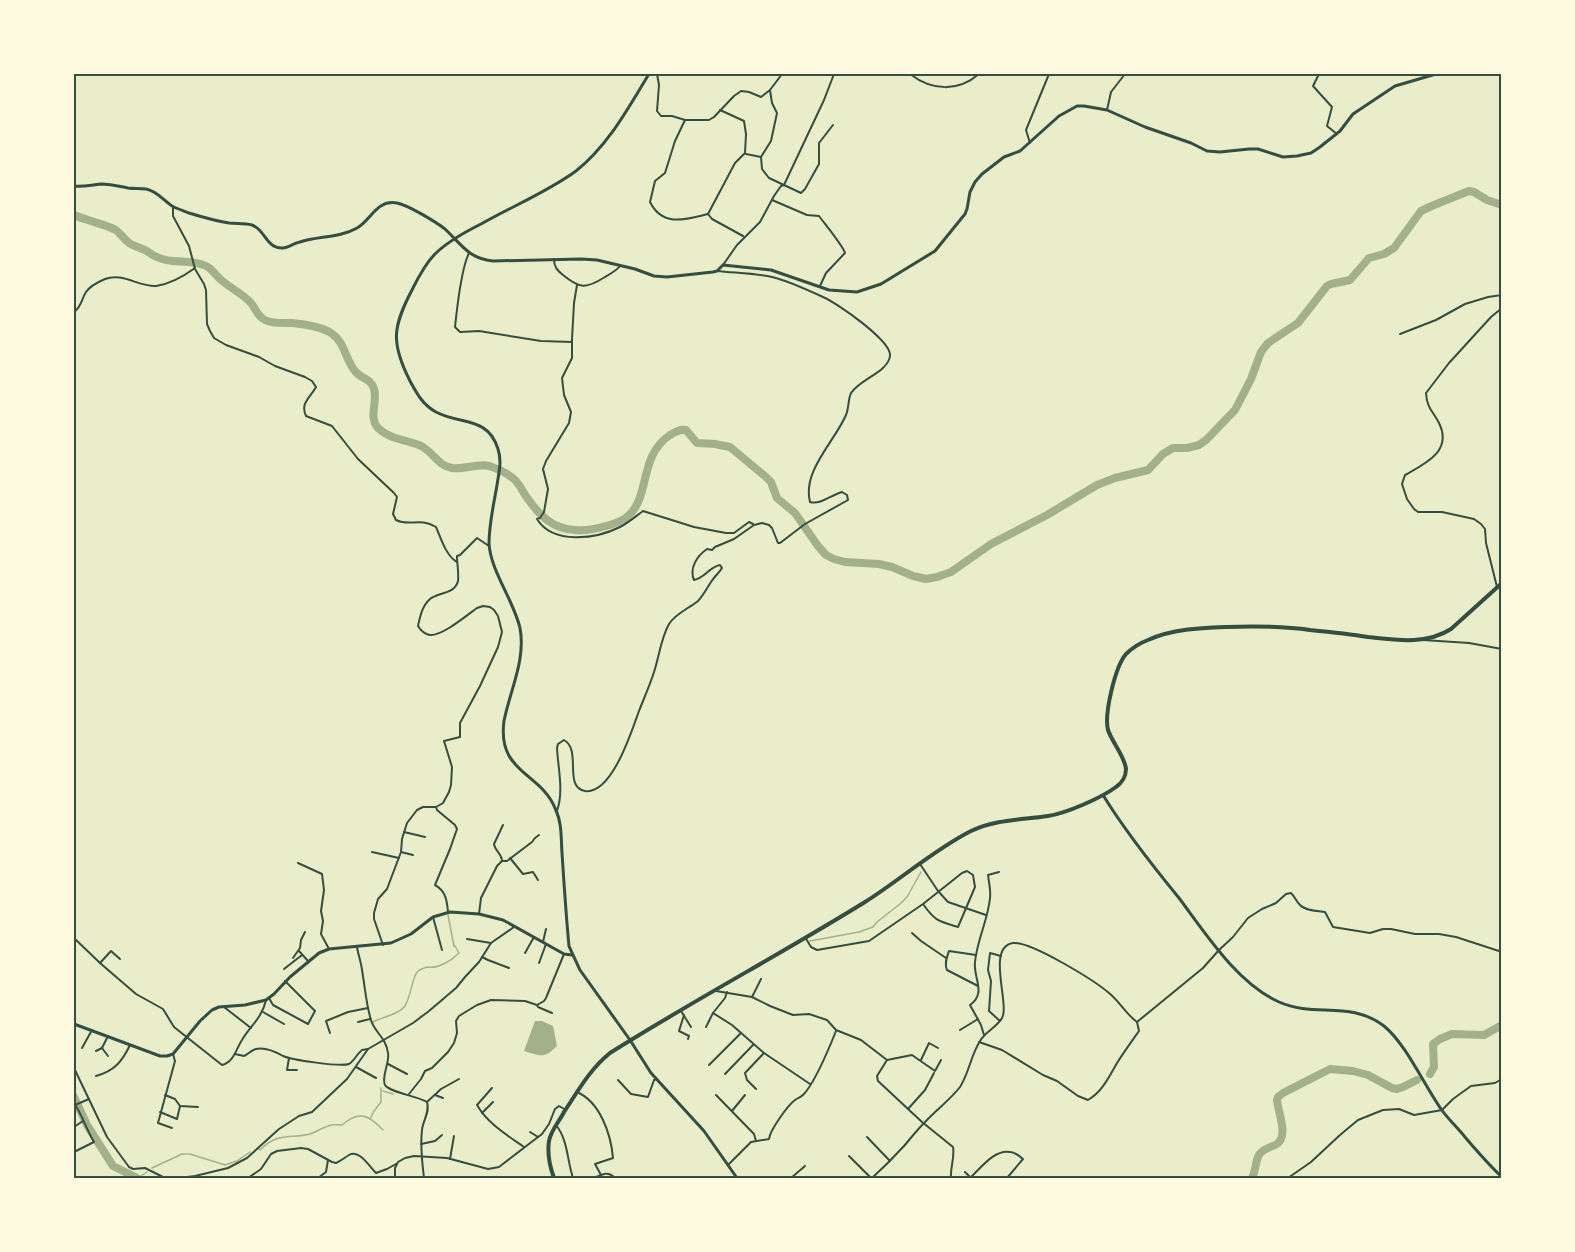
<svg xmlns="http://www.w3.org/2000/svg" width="1575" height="1252" viewBox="0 0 1575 1252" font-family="Literata,serif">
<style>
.water{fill:#a3b18a}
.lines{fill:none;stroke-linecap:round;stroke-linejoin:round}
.stream{stroke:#a3b18a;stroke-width:1.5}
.river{stroke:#a3b18a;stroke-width:8}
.minor{stroke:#344e41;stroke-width:2}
.tertiary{stroke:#344e41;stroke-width:3}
.secondary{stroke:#344e41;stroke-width:3}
.primary{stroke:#344e41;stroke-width:4}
.neatline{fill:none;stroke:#344e41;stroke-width:2}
</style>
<rect width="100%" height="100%" fill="#e9edc9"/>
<path class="water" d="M535,1021H542L553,1026C555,1032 555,1039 557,1046C544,1059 541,1056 524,1051Z"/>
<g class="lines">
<g class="stream">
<path d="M810,941L859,932L873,927L877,922L900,904L907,897L921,872"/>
<path d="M373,1022C382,1017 398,1015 404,1007C411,999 412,976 418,971C419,970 427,967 427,967C438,969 451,961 459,953L455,946H454L448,915"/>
<path d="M383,1091L393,1094"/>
<path d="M370,1119L374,1111L381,1102V1088"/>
<path d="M259,1149L260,1150C278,1132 289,1139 310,1134C316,1132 322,1128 328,1126C332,1124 337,1125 342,1125C359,1110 369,1115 383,1130"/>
<path d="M152,1168L182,1154H190L225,1165L237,1161L250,1152"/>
<path d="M138,1178L147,1172"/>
</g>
<g class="river">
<path d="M74,215C85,220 107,225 116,230C121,234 124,239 129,243C134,246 140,248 145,250C149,252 153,256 157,257C172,265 190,258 206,266C211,268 215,274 219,278C228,287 242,293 251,303C256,309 257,316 265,320C273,324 283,323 292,323C303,324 321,327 331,333C345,342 345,359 355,371C361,379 371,378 374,389C378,402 368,417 378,428C391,441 409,439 423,447C434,454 439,466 452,468C465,470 481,462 492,467C500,470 510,475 515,480C521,486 523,493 528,499C540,516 553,529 575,530C585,531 596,529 606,526C613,524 621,522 627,517C651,498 638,456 670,435C675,432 680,429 686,430L697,443L715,444L730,447L766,477L771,482L777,498L795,513L818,546L826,555L834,559L845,562L879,564L892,567L913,576L926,579L937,577L951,572L991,544L1047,515L1097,485L1115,478L1148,470L1163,454L1173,448H1187L1199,445L1206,440L1235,410L1251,379L1261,352L1268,343L1298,323L1327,286L1331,284L1350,280L1369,258L1384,254L1394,248L1421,211L1434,205L1469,191L1474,192L1487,200L1502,205"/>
<path d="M1430,1074L1434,1067L1433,1044L1440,1039L1452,1034L1484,1035L1502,1025"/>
<path d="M74,1097L87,1125L113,1166L137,1178"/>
<path d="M1252,1178C1256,1171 1255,1162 1259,1155C1262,1149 1269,1148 1275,1145C1290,1138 1278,1113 1277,1100L1278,1097L1283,1093L1330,1069L1353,1071L1368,1075L1392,1088L1397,1089L1403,1087L1417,1080"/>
</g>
<g class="minor">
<path d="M657,74L659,85L657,111L661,116H672L685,120H709L714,117L734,96L741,91L749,92L761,97L770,90L782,74"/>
<path d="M910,74C932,91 958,92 979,74"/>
<path d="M1319,74L1313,86L1332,107L1327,126L1337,134"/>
<path d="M770,90L772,103L777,113L771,141L761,157L762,169L769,178L801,193L805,189L819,164V143L833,125"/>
<path d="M1107,110L1111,92L1125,74"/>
<path d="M685,120L675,141L665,173L655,181L650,202C663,228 687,219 708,214L735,163L745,153L746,134L744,121L720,110"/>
<path d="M1030,143L1026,130L1049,74"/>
<path d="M746,154L761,157"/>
<path d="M772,200L807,215L819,216C825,224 843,246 845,253L826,273L820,286"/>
<path d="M173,206V216L189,246L195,269L204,284L206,290L207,324L210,331L214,338L226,345L259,357L275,366L305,377L312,381L316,387C310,398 300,403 306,416L332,426L358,459L394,493L397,497L393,514L396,520C410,527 419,517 436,527C441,538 446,556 457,562"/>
<path d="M708,214L712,219L743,236"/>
<path d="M469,253C461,269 457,308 455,327L460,332L479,331L541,341L572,342"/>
<path d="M554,259C554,267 557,270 563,275C580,289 586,289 605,277C610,274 616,271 620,266"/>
<path d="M723,265L737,245L760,222L774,196L781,186L784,185L824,100L834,74"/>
<path d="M577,285L574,303L572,339V358L562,378L564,395L571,412L569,423L546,461L543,469L548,489L544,512L540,518L537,519C553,545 596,539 620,527C628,523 635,517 643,511L694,527L726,533H734L749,522L753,524"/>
<path d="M1502,308L1491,317L1449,363L1426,393C1427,409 1433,411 1439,423C1453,451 1425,464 1405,475L1402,484L1407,499L1414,509L1418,512H1442L1474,519L1481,524L1485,529L1486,543L1497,587L1502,589"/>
<path d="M74,312C82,306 81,300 86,292C90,286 98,282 105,279C122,272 139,287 156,286C170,284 184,276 195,268"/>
<path d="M1400,334L1436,320L1465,304L1488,297L1502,295"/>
<path d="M1423,640L1469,643L1502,649"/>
<path d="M436,807L437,810L455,825L457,829L450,849L435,885C446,891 447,901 448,912"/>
<path d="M557,811C564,791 558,768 557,748L558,744L564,740C582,750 563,787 585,791C612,795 632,730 639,711C644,698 650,685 654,672C659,657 661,638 669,624C676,613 688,609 698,601C703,596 707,588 711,582C714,577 719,573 722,568L720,565C709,567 705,578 694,580C689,568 697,556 707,549L712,550L715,547L734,539L754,525L762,523L769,525L772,528L778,543H780L805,524L848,500L847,495L842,492C831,495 821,505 810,502C802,471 835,441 846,415C849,408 848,399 851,393C860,379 888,372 890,356C892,341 837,303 823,297C810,291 786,280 772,277C754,273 735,273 717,271"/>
<path d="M404,832L425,837"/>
<path d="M372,852L399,858"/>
<path d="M401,852L413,855"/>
<path d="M510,858L523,874L533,872L538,880"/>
<path d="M502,861C502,854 495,851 494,844L503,825"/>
<path d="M298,863L322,874L324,890L321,911L323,921L321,934L329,949"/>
<path d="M920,864L938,891L948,902L986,915"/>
<path d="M479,914L481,898L497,866L502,861H507L532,842L535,838L539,835"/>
<path d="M433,917L442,950"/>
<path d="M912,933L921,941L946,958"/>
<path d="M805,937L811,947L817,950L869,941L923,904L962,873L967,871L973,875L975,887L958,927C938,921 935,921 923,904"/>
<path d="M74,938L100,963L136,994L163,1009L174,1027L222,1065C234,1062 236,1049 242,1040C251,1025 262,1018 266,1000"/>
<path d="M467,939L491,943"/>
<path d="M543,942L546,929"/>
<path d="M383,945L374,919V913L378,899L387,889L401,852L402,839L407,823L417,810L423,807H436L443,803L449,792L451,785L452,767L444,741L460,737V723L480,686L498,647L502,632L498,616L494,610L490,607L483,606L477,608C466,616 442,636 430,635C424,634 421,631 418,626C420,617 422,606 430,599C439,592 455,594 458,581C459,573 457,564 457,556L460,555L477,538L489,546"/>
<path d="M357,947C358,954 361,962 362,970C365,987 366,1004 371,1020C374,1032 386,1037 388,1053C390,1062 381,1077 385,1085C389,1092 417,1096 427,1102C430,1113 423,1120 422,1130C420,1146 422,1162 424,1178"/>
<path d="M299,951L309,962"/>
<path d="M525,953L534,937"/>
<path d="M976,955L949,951C947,957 944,964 947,970L978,986"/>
<path d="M482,957L488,960L509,968"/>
<path d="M293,958L300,948L301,940L305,932"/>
<path d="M100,963L111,951L120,959"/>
<path d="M539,963L546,944"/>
<path d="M284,969L302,955"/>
<path d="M716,991L752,997L770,1006L793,1015L809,1014L827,1020L836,1030L861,1040L887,1060L877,1076L878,1081L922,1122L953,1147C955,1157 950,1168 951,1178"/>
<path d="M727,992L725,998L713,1013L732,1025L764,1053L810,1084"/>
<path d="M752,997L761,979"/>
<path d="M269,998L273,1005L308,1024L315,1011L285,981"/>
<path d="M537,1005L538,1007L552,1013"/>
<path d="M224,1007L251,1028"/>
<path d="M681,1011L691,1027"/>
<path d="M263,1012L284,1024"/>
<path d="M684,1015L679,1031L689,1036L688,1039"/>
<path d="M1000,1021L989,1011L991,981L988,970L990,953L1001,956"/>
<path d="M358,1022L370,1019"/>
<path d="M706,1027L713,1013"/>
<path d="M960,1030L978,1019"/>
<path d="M330,1033L326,1021L348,1012L368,1008"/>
<path d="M984,1035L981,1025L970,1005C987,993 973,978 975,962C977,940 988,920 990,898C991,891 989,883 988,875L999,872"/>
<path d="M979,1042L1002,1050L1043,1075L1057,1081L1078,1096L1088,1100C1102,1092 1109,1077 1117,1063C1124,1052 1132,1041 1139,1031L1137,1022"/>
<path d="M82,1048L92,1030"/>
<path d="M96,1051L102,1048"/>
<path d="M235,1054L244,1056C248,1054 252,1050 256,1049C265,1047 276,1052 283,1056C292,1060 340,1067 349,1064C354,1061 357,1054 362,1050L368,1049"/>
<path d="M108,1056L102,1048L108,1036"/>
<path d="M289,1058L287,1070H297"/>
<path d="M887,1060L912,1055L935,1071L941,1060"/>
<path d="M921,1060L929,1043L938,1048"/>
<path d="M388,1064L407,1074"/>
<path d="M709,1065L740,1034"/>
<path d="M356,1067L376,1078"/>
<path d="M74,1068L107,1137L129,1167L133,1169L145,1168L165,1178"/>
<path d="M725,1074L753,1045"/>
<path d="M96,1076C114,1071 122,1062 130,1045"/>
<path d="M618,1080L631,1094L648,1097L654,1080L657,1079"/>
<path d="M492,1088L477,1105C488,1124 507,1135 524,1147"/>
<path d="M756,1089L747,1080L745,1073L764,1053"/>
<path d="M577,1092C600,1102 611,1134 613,1158L595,1164L601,1175"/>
<path d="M409,1094L421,1079L425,1071L432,1068L448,1052L454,1043L457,1033L456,1021L459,1016L477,1005L491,1000L525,1001L537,1005L544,1001L546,998L564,954"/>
<path d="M165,1095L175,1099L180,1106L198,1107"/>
<path d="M435,1095L443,1098"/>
<path d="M716,1095L754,1134L756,1141"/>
<path d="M427,1102L441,1089L459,1079"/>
<path d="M74,1103C82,1114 86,1129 94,1142L74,1152"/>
<path d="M75,1105L89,1099"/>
<path d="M908,1109L925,1090L934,1073"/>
<path d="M732,1111L745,1095"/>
<path d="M160,1112L177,1119L180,1106"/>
<path d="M482,1113L493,1102"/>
<path d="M556,1125C568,1140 567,1160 573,1178"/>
<path d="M74,1127L83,1121"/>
<path d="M172,1128L158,1123L175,1061L173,1054"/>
<path d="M530,1132L538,1137"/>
<path d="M867,1137L890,1161"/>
<path d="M421,1144L435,1141L442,1135"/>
<path d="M849,1156L871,1178"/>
<path d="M450,1159L454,1136"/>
<path d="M728,1165L751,1142L769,1139C770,1130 788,1105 795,1100C799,1097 800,1098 803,1095C814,1084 830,1046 836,1031"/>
<path d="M965,1172L971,1178"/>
<path d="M195,1176L201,1178"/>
<path d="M179,1178L195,1176L228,1168L247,1158L279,1129L299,1116L312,1112L347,1079L368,1049L413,1023L429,1011L456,988L465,977L479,962L491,943L514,927"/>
<path d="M248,1178L261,1169L271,1154L277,1151L301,1148L308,1149L332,1162L336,1163C341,1161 344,1158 349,1155C359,1149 369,1166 376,1173L387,1169L396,1164"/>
<path d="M318,1178L326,1172L328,1160"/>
<path d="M395,1178V1168L398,1162L405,1158L414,1156L447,1158L488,1169L499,1167L542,1134L549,1124L555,1109L559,1106L566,1110"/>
<path d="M594,1178C603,1174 608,1171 615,1178"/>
<path d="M791,1178L805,1166"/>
<path d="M872,1178C883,1168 894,1157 904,1146C911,1138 917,1130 925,1122C936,1110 950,1100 960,1087C969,1073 971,1055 980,1041C985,1032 997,1027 1002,1018C1010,1004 986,947 1013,943C1031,941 1095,981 1109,993C1120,1002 1126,1014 1137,1022L1203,968L1219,950L1233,937L1248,918L1262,909L1276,903L1286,894L1291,893C1295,897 1296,901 1300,905C1306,911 1317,911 1325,912L1333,927L1370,933L1383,929H1391L1415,934H1439L1456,937L1502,952"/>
<path d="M970,1178C980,1169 994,1149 1010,1152C1015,1152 1019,1156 1023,1159L1007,1178"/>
<path d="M1288,1178L1311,1162L1340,1135L1358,1120L1383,1110L1399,1109L1414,1115L1442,1110L1453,1099L1471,1086L1495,1083L1502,1079"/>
</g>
<g class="tertiary">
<path d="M1103,795C1125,831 1152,865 1179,898C1206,934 1237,983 1279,1002C1315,1018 1350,1000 1384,1026C1406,1044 1424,1085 1441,1109C1448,1119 1457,1127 1465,1137C1477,1151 1488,1164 1502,1177"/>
<path d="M74,1024L160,1056H167L173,1054L200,1021L212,1010L219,1007L245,1005L266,1000L274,994L290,977L319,953L329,949L391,943L411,934L433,917L450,912L479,914L503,920L564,954L572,955"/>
<path d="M630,1040L580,970L569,946C566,915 564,884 562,853C561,838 562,822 555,808C540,772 497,773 504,721C510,690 526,660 520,628C514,601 490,570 489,543C489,524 494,503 497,485C499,472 502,461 498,449C488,416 460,425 436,412C423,405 417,394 410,381C390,342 393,326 413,288C419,276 426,263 435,254C448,241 465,232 481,224C511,207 549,191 576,171C608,146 628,108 649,74"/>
</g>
<g class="secondary">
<path d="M74,186C84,187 90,185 101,184C110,184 118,186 128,188C134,189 140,188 146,189C157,191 163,200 172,206C178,209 184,211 189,213C202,217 216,221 229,223C237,224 244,223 252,225C265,229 266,249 283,248C288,248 294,243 300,242C318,236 340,238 357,228C371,220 377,199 397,203C408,205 436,222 445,229C462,245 468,258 493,261L581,259L597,260L635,269L654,276L667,277L713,272L717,271L723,265L771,270L829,290L857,292L881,284L935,251L965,214L967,209L970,192L975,182L982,174L1004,157L1020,151L1059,116L1077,106H1084L1107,110L1145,127L1191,143L1207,151L1220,152L1249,149H1258L1283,157L1297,156L1311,153L1320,147L1340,131L1353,114L1395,86L1436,74"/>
<path d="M630,1040L651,1073L704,1131L737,1178"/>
</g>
<path class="primary" d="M554,1178C550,1167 547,1154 549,1141C551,1130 559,1122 564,1112C578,1091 590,1069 610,1053C694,1000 781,954 865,902C900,880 935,849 971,831C996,819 1022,820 1048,816C1067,813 1101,798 1116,787C1122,783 1126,776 1126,769C1125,757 1112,742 1108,730C1104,714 1115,667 1126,654C1132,648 1140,643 1148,640C1172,629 1200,628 1226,627C1254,626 1282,626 1310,630C1330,632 1349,634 1368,637C1396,640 1426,645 1451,629L1502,583"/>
</g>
<rect width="1575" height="1252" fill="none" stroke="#fefae0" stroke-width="150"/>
<rect x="75" y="75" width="1425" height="1102" class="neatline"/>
</svg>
